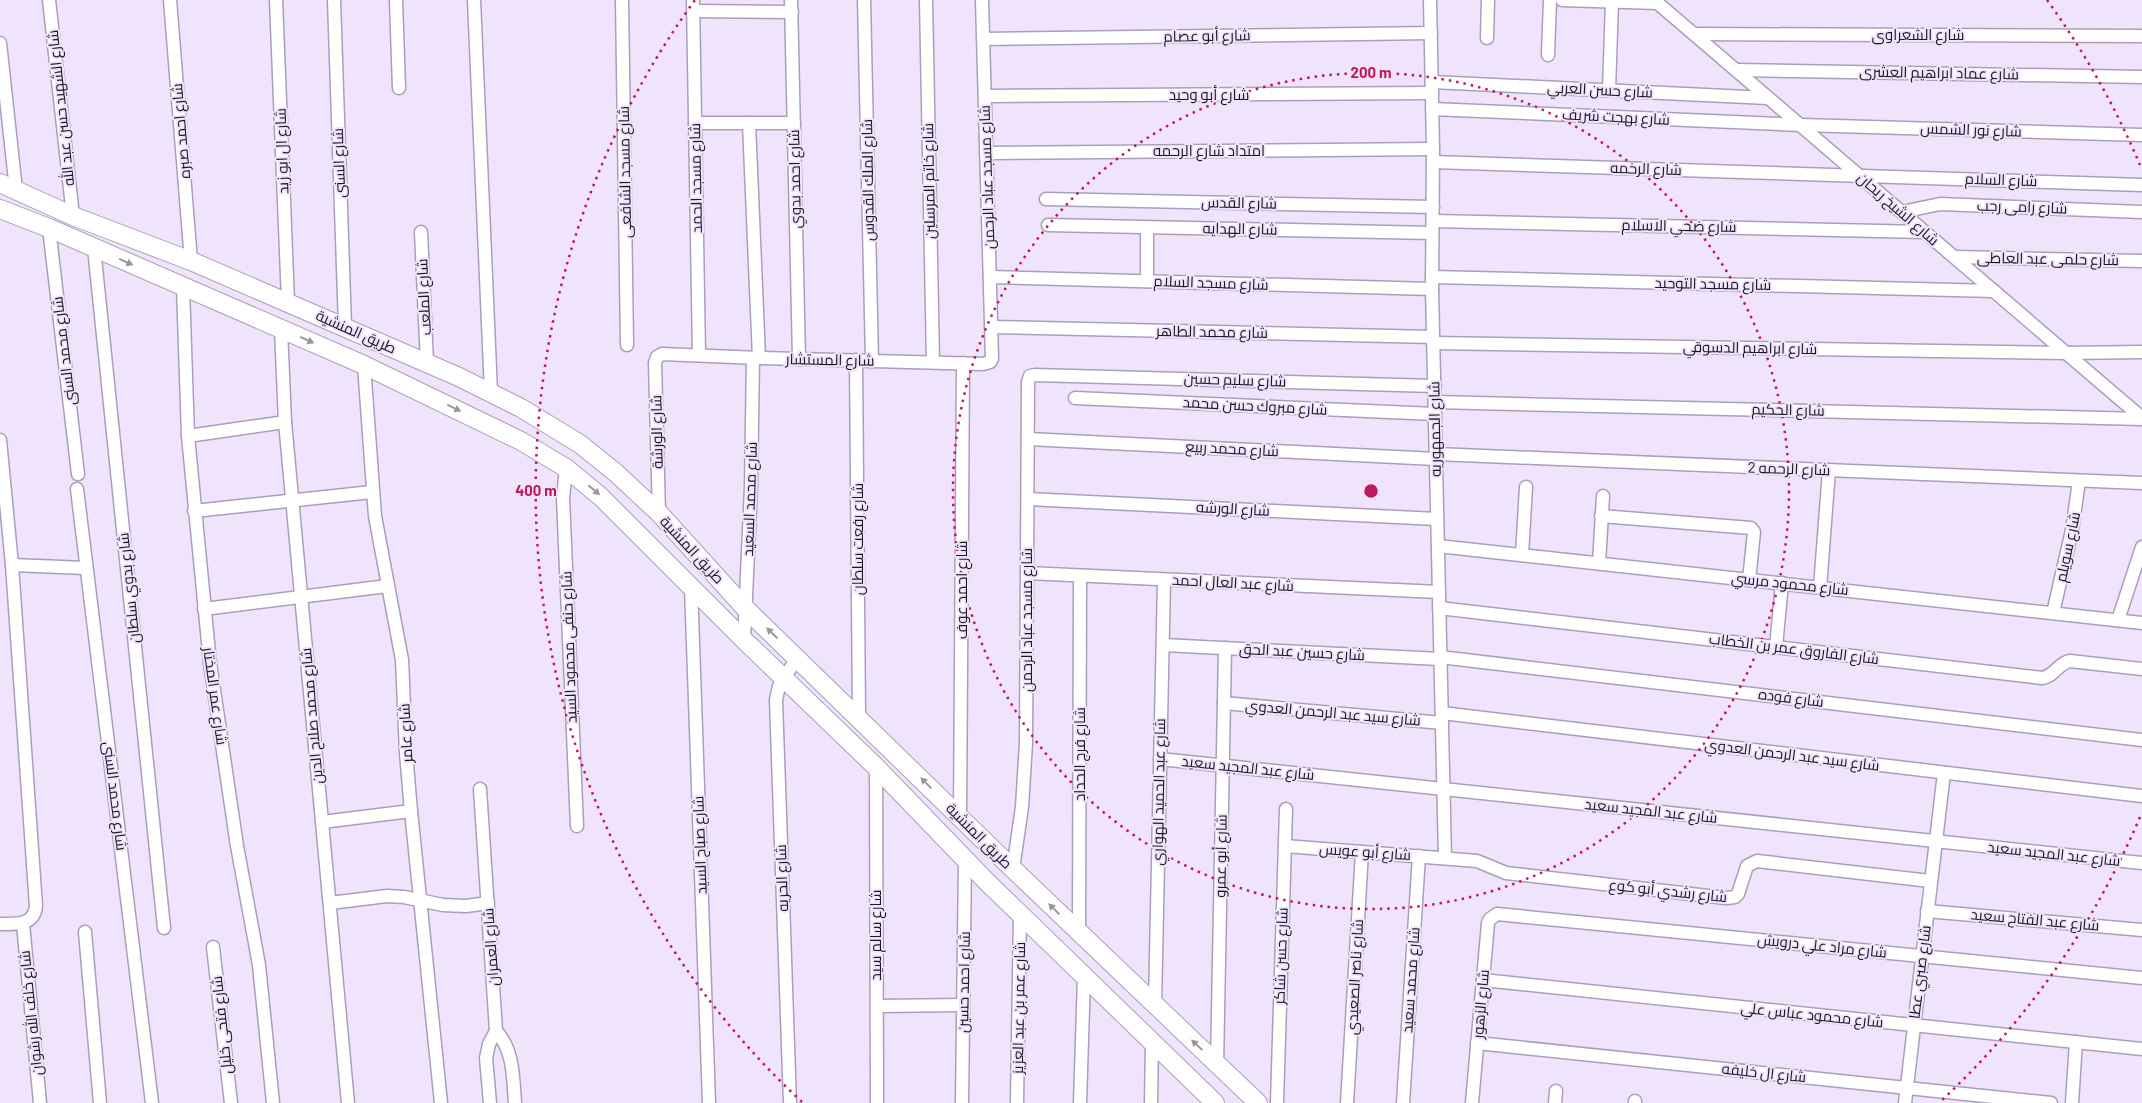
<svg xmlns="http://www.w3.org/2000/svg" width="2142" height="1103" viewBox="0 0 2142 1103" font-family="Barlow,Cairo,sans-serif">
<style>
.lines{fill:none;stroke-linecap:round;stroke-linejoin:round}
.street-casing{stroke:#ac9eba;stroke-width:15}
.secondary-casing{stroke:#ac9eba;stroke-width:20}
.street{stroke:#fff;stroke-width:12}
.secondary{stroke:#fff;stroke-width:18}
.oneway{fill:#99979c}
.ring{fill:none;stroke:#c2185b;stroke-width:2.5;stroke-dasharray:2.5 5}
.labels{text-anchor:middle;stroke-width:4;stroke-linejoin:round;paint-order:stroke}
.street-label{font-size:15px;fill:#1d1722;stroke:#f0e4fc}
.centre{fill:#c2185b;stroke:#f0e4fc;stroke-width:2.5}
.ring-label{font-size:15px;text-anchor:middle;font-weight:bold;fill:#c2185b;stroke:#f0e4fc;stroke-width:4;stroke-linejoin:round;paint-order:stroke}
</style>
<rect width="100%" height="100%" fill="#f0e4fc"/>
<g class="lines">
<defs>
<g id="street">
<path d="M49,0L73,216"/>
<path d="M170,0L191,261"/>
<path d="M276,0L288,302"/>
<path d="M334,0L345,327"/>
<path d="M396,0L399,88"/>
<path d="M474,0L491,392"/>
<path d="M622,0L627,345"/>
<path d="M693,0L699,355"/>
<path d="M791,0L799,359"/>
<path d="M864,0L872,361"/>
<path d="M926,0L933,362"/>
<path d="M1430,0L1433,149L1432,289L1445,858"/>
<path d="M1562,0L1658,3"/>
<path d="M1654,0L2142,418"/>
<path d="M694,11L792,12"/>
<path d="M1694,34L2142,36"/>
<path d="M1487,38L1488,0"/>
<path d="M983,39L1431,33"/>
<path d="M0,43L16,190"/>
<path d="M1548,55L1550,0"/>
<path d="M1736,70L2142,77"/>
<path d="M1432,82L1768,98"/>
<path d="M1609,90L1612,2"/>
<path d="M985,96L1432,93"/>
<path d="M1432,109L1801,125L2142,135"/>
<path d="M695,123H794"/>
<path d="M749,123L759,358"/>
<path d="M986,153L1433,149"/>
<path d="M1433,162L2142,185"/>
<path d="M1046,199L1433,207"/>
<path d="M1902,212L1940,204L2142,212"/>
<path d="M1433,221L1924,232"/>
<path d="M1048,225L1432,233"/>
<path d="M49,228L78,474"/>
<path d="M421,232L427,363"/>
<path d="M94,248L164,928"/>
<path d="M1955,257L2142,261"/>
<path d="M990,277L1432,289"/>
<path d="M1432,277L1994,291"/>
<path d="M1147,281V228"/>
<path d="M183,287L188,436L210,663L237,846L259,965L273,1103"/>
<path d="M992,327L1433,337"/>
<path d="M281,329L285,422L348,1103"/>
<path d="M1433,343L2066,353L2142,352"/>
<path d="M856,360L859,717"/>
<path d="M364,365L375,516L402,660L406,753L411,811L441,1103"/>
<path d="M1075,398L1435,414"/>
<path d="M1435,402L2142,419"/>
<path d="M188,436L285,422"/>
<path d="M1028,439L1436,459"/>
<path d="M0,440L12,565L36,906C34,926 16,924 0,924"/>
<path d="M1436,454L2142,483"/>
<path d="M566,468L563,498L577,826"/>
<path d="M77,489L152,1103"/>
<path d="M1028,499L1437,519"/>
<path d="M194,511L372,492"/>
<path d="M659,513L655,363L657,357L662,354L759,358L983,364L990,362L992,359L982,0"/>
<path d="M1601,516L1751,528L1754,532L1749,580"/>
<path d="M1438,546L2142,623"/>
<path d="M1522,555L1526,487"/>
<path d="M1599,563L1603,496"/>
<path d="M12,565L86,568"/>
<path d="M1027,573L1439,592"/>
<path d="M691,586L709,1103"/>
<path d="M1820,588L1829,470"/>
<path d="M1439,608L2042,678C2055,676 2058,663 2070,661L2142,669"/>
<path d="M204,609L387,586"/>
<path d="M2053,613L2072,530L2079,481"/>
<path d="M2118,620L2142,547"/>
<path d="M744,640L751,487L753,358"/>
<path d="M1163,645L1440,659"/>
<path d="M1776,647L1782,583"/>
<path d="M1440,657L2142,740"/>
<path d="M1224,703L1442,723"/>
<path d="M1442,713L2142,796"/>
<path d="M1160,759L2142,863"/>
<path d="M876,767L877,1103"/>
<path d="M480,789L496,1031L489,1044L486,1058L490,1103"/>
<path d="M960,817L963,363"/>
<path d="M322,822L411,811"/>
<path d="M1285,846L1477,861L1506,873L1726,898L1735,897L1738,894L1747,866L1757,861L1930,881"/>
<path d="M1013,869L1022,807L1026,743L1028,382L1030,376L1035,375L1435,386"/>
<path d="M330,903L387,896L404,897L443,905L466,906L488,903"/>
<path d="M1927,911L2142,930"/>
<path d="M23,924L40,1103"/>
<path d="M85,932L100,1103"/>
<path d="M1079,933L1080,576"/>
<path d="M213,947L231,1103"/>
<path d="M1483,980L2142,1049"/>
<path d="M1155,1005L1164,580"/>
<path d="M877,1006L963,1005"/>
<path d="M496,1031C514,1050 513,1078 515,1103"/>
<path d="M1477,1043L2051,1103"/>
<path d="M1217,1065L1225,648"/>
<path d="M790,1103L776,700L779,686L797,658"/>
<path d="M962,1103L965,860"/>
<path d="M1017,1103L1020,914"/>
<path d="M1080,1103L1084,977"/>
<path d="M1151,1103L1152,1042"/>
<path d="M1277,1103L1286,809"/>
<path d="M1347,1103L1362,852"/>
<path d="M1403,1103L1419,856"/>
<path d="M1472,1103L1488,923L1490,919L1497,914L2142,978"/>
<path d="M1555,1103L1556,1091"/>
<path d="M1635,1103V1101"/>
<path d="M1905,1103L1944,773"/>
<path d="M2072,1103L2076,1042"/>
</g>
<g id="secondary">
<path d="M0,183L73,216L191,261L459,377L521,408L580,444L616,473L659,513L745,608L1013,869L1258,1103"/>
<path d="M0,209L49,228L364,365L521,441L566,468L601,497L744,640L876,767L987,882L1215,1103"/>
</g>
</defs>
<use href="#street" class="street-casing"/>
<use href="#secondary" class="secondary-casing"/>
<use href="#street" class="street"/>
<use href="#secondary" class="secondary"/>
</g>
<defs><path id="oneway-solid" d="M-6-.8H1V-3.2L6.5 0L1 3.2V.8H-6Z" transform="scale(1.25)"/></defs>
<g class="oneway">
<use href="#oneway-solid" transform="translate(126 262) rotate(24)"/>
<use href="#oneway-solid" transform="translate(307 340) rotate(24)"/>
<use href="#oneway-solid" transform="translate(454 408) rotate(26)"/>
<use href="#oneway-solid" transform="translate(594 490) rotate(40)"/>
<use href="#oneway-solid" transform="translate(772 633) rotate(-136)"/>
<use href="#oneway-solid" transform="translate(926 783) rotate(-135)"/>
<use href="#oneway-solid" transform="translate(1054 909) rotate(-136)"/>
<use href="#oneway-solid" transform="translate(1197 1045) rotate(-137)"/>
</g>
<g class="ring">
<circle cx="1371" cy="491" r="418"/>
<path d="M2140 817A835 835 0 0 1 1940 1102M802 1102A835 835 0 0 1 695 0M2047 0A835 835 0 0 1 2140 165"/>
</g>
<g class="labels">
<g class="street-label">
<text x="1918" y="40">شارع الشعراوى</text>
<text transform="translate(1207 36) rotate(-1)" y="5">شارع أبو عصام</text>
<text transform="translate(1939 73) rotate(1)" y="5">شارع عماد ابراهيم العشرى</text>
<text transform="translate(1600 90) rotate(3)" y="5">شارع حسن العربي</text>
<text x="1209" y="100">شارع أبو وحيد</text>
<text transform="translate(61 108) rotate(-96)" y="5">شارع الشهيد حسن عبد الله</text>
<text transform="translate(1616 117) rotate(3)" y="5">شارع بهجت شريف</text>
<text transform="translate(1971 130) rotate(2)" y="5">شارع نور الشمس</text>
<text transform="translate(181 131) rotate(-95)" y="5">شارع احمد صبره</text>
<text transform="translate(282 151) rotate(-92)" y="5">شارع ال ابو زيد</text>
<text x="1209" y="156">امتداد شارع الرحمه</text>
<text transform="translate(339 163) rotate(-92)" y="5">شارع السنى</text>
<text transform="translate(1646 169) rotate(2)" y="5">شارع الرحمه</text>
<text transform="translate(625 172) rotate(-91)" y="5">شارع مسجد الشافعى</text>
<text transform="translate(987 177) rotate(-92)" y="5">شارع مسجد عباد الرحمن</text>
<text transform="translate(696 178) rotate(-91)" y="5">شارع مسجد الحمد</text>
<text transform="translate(795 179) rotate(-91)" y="5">شارع احمد بدوي</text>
<text transform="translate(868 180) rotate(-91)" y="5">شارع الملك القدوس</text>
<text transform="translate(2001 180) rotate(2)" y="5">شارع السلام</text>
<text transform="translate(929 181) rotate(-91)" y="5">شارع خاتم المرسلين</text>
<text transform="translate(1239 203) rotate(1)" y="5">شارع القدس</text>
<text transform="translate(2022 207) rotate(2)" y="5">شارع رامى رجب</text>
<text transform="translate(1898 209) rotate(41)" y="5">شارع الشيخ ريحان</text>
<text transform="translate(1679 226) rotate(1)" y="5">شارع ضحي الاسلام</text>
<text transform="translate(1240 229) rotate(1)" y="5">شارع الهدايه</text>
<text transform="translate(2048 259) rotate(1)" y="5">شارع حلمى عبد العاطى</text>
<text transform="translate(1211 283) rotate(2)" y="5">شارع مسجد السلام</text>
<text transform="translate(1713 284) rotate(1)" y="5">شارع مسجد التوحيد</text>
<text transform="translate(424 297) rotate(-93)" y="5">شارع الملعب</text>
<text transform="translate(356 332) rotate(24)" y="5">طريق المنشية</text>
<text transform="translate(1212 332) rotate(1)" y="5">شارع محمد الطاهر</text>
<text transform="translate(1750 348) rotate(1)" y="5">شارع ابراهيم الدسوقي</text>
<text transform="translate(64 351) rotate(-97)" y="5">شارع محمد السنى</text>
<text transform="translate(830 360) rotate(1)" y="5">شارع المستشار</text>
<text transform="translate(1235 380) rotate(2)" y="5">شارع سليم حسين</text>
<text transform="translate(1255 406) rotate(3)" y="5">شارع مبروك حسن محمد</text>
<text transform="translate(1788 410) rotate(1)" y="5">شارع الحكيم</text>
<text transform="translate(1435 429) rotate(-91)" y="5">شارع الجمهوريه</text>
<text transform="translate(657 432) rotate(-91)" y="5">شارع الورشة</text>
<text transform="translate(1232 449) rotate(3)" y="5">شارع محمد ربيع</text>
<text transform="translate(1789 469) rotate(2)" y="5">شارع الرحمه 2</text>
<text transform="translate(750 499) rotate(-88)" y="5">شارع محمد السعيد</text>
<text transform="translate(1233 509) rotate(3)" y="5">شارع الورشه</text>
<text transform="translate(858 539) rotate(-90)" y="5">شارع رفعت سلطان</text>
<text transform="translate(2068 547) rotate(-78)" y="5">شارع سويلم</text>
<text transform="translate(692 550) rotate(47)" y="5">طريق المنشية</text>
<text transform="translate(1233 583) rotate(3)" y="5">شارع عبد العال احمد</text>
<text transform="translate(1790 584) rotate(6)" y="5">شارع محمود مرسي</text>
<text transform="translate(129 588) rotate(-96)" y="5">شارع بدوي سلطان</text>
<text transform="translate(962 590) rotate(-90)" y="5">شارع احمد عوف</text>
<text transform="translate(1027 620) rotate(-90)" y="5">شارع مسجد عباد الرحمن</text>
<text transform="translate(569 647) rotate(-92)" y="5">شارع حنفى محمود السيد</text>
<text transform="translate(1794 649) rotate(7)" y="5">شارع الفاروق عمر بن الخطاب</text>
<text transform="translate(1302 652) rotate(3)" y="5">شارع حسين عبد الحق</text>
<text transform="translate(215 696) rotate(82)" y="5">شارع عمر المختار</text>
<text transform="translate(1791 698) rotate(7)" y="5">شارع فوده</text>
<text transform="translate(1333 713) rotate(5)" y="5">شارع سيد عبد الرحمن العدوي</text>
<text transform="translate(312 716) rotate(-95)" y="5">شارع محمد صلاح الدين</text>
<text transform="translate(406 733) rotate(-93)" y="5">شارع عامر</text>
<text transform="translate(1080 754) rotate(-90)" y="5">شارع فرج الحداد</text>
<text transform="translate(1792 755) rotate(7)" y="5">شارع سيد عبد الرحمن العدوي</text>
<text transform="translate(1248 768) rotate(6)" y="5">شارع عبد المجيد سعيد</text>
<text transform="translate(1159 792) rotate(-89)" y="5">شارع عبد الحميد الهواري</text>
<text transform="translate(115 796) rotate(83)" y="5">شارع محمد السنى</text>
<text transform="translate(1651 811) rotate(6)" y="5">شارع عبد المجيد سعيد</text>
<text transform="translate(979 836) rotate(45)" y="5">طريق المنشية</text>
<text transform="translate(700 845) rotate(-92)" y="5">شارع صباح السيد</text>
<text transform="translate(1365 852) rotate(4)" y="5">شارع أبو عويس</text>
<text transform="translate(2054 854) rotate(6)" y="5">شارع عبد المجيد سعيد</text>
<text transform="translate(1221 856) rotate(-89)" y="5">شارع أبو عمرو</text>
<text transform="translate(782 878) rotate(-92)" y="5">شارع الحريه</text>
<text transform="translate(1668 891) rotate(6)" y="5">شارع رشدي أبو كوع</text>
<text transform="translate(2035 920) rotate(5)" y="5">شارع عبد الفتاح سعيد</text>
<text transform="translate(876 935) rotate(-90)" y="5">شارع سالم سيد</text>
<text transform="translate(1822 946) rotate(6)" y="5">شارع مراد علي درويش</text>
<text transform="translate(491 947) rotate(-94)" y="5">شارع العمران</text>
<text transform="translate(1281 956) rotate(-88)" y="5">شارع حسن شاكر</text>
<text transform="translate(1920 972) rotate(-83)" y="5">شارع صبري عطا</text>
<text transform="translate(1355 977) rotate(-87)" y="5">شارع ناصر الصعيدي</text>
<text transform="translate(1411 980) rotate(-86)" y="5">شارع محمد سعيد</text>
<text transform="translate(964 982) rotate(-89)" y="5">شارع احمد حسين</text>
<text transform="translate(1481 1004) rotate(-85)" y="5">شارع الزهور</text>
<text transform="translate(1019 1008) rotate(-89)" y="5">شارع عمر بن عبد العزيز</text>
<text transform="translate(31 1013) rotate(-96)" y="5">شارع خلف الله رشوان</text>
<text transform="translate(1812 1015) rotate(6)" y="5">شارع محمود عباس علي</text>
<text transform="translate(222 1025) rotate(-96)" y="5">شارع فتحى خليل</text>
<text transform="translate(1764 1073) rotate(6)" y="5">شارع ال خليفه</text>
</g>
</g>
<circle cx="1371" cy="491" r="8" class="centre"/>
<g class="ring-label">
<text x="1371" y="78">200 m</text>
<text x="536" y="496">400 m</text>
</g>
</svg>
